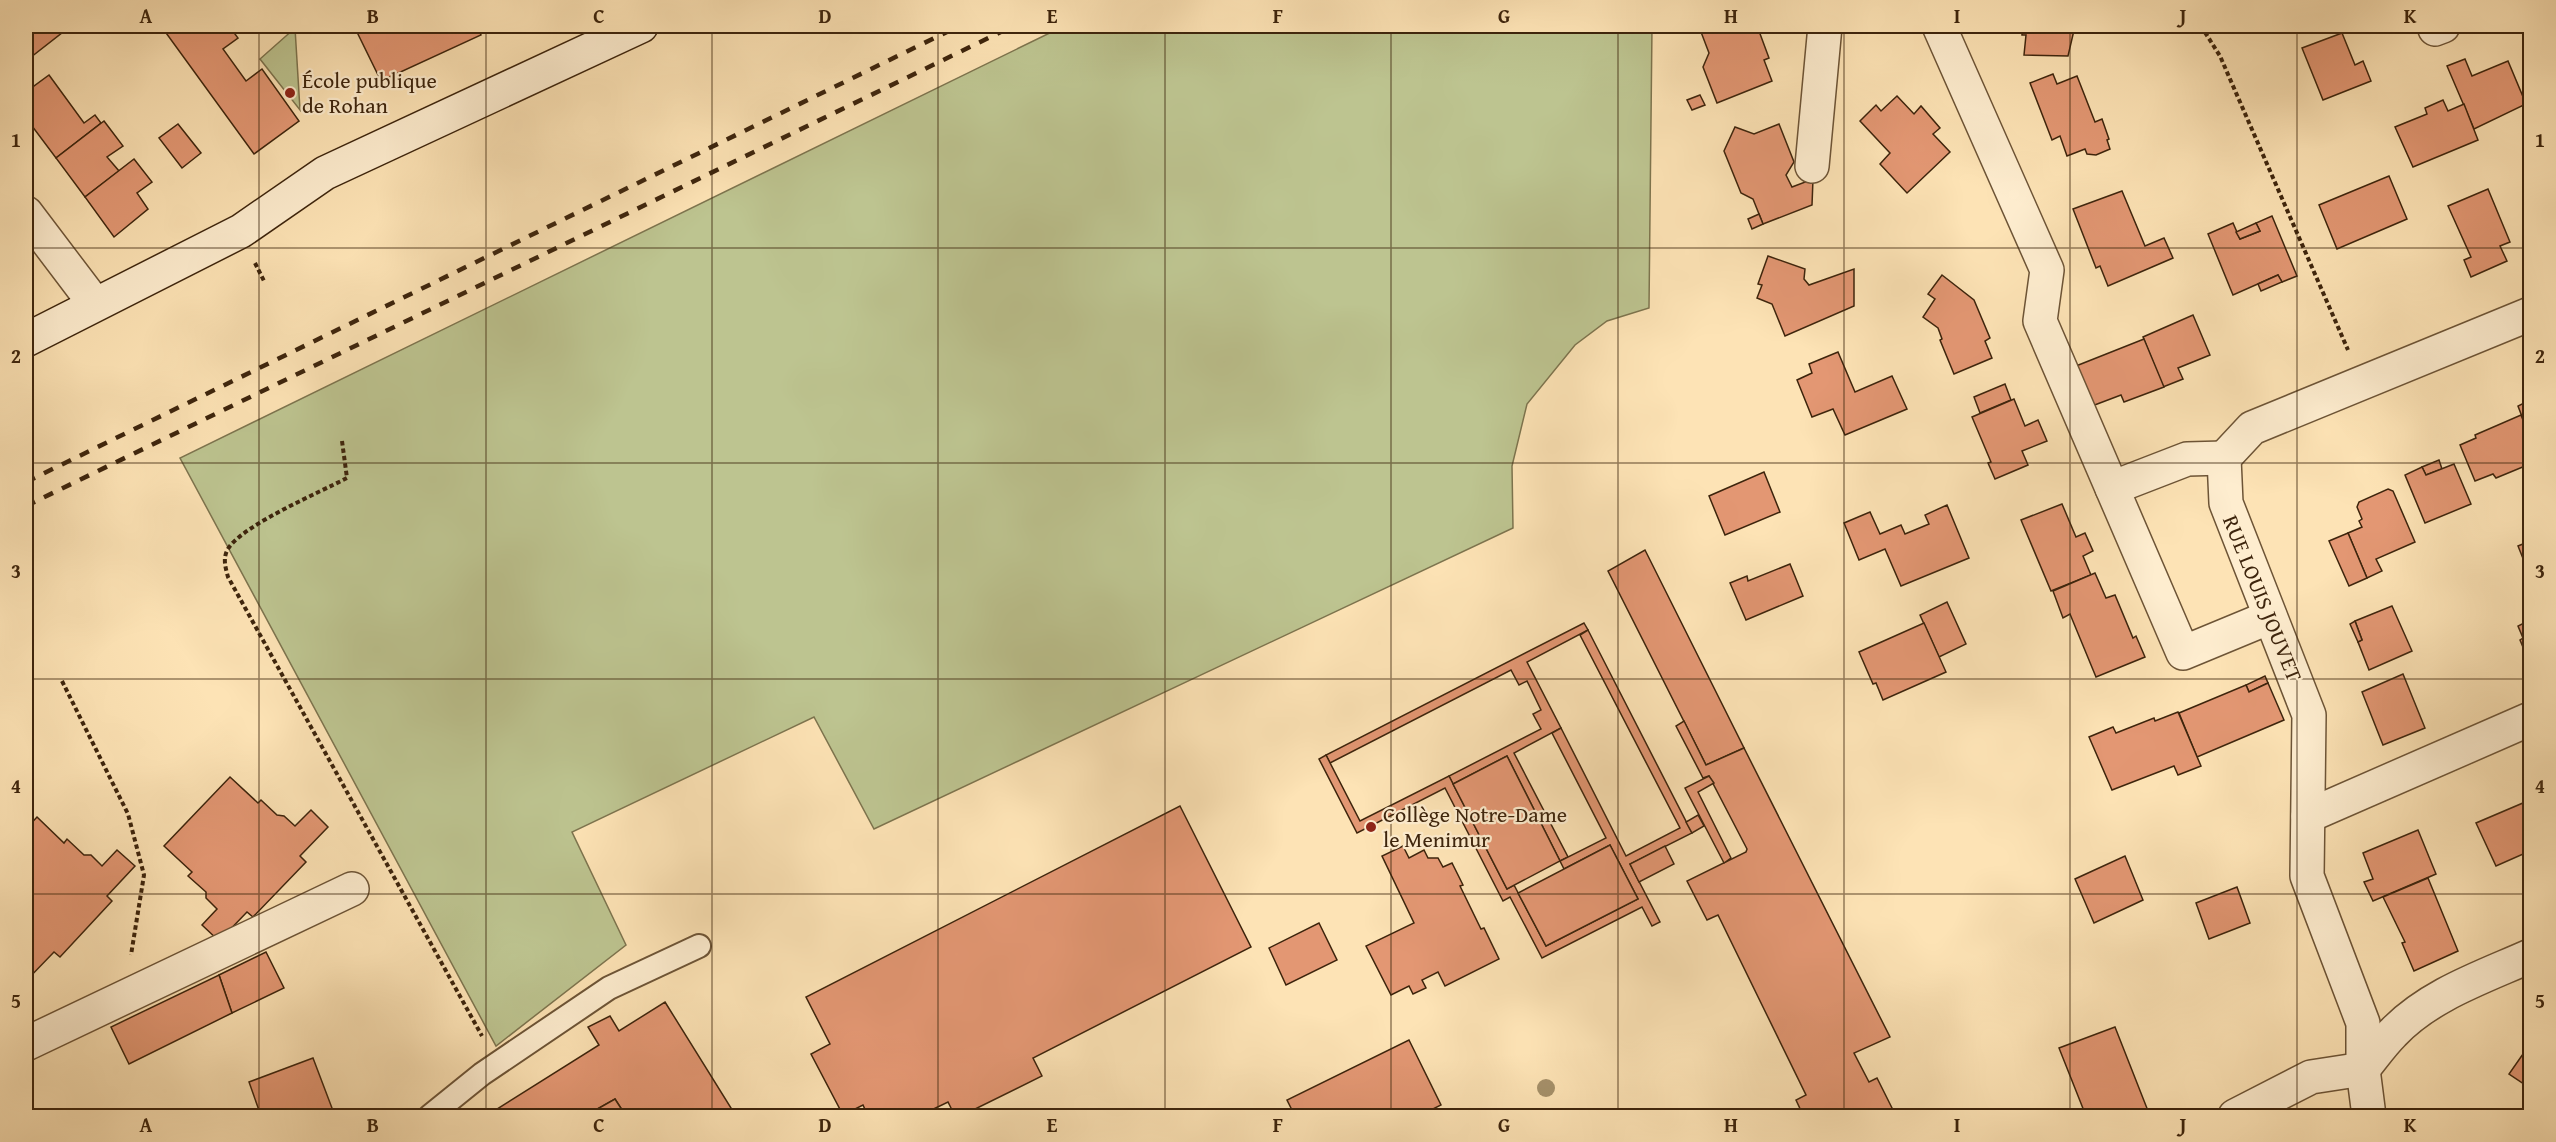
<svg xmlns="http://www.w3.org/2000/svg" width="2556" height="1142" viewBox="0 0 2556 1142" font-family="'Gentium Book Plus',serif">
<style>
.green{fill:#bdc490;stroke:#7d744e;stroke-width:1.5}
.building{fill:#e39773;stroke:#3d240c;stroke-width:1.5}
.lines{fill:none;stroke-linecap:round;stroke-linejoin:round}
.lane-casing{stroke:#6d5436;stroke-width:26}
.street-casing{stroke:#6d5436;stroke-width:36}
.secondary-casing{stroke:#3d240c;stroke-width:36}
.path{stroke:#3d240c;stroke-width:4;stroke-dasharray:4.5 3;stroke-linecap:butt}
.lane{stroke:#feedcf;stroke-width:22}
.street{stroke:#feedcf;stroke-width:33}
.secondary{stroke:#feedcf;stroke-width:33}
.rail{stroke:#3d240c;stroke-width:4.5;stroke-dasharray:10 10;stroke-linecap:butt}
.tree{fill:#a5906a}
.grid{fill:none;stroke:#3d240c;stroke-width:1.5;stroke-opacity:0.55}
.poi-dot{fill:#8f2418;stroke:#feedcf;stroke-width:2}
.labels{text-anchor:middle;stroke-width:4.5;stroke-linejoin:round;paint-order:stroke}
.poi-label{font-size:22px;fill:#3d240c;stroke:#feedcf;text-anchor:start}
.street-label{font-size:22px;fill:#3d240c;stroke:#feedcf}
.neatline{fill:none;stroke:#3d240c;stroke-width:2}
.grid-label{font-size:20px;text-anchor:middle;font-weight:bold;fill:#3d240c}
</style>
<rect width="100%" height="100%" fill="#fde3b5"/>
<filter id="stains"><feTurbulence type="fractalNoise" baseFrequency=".00333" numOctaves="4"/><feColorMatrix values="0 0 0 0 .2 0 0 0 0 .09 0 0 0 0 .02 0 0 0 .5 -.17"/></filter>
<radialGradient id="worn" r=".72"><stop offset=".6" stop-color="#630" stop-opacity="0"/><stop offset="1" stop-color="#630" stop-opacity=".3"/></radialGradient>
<g class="green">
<path d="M1064,26H1652L1649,308L1607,321L1575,345L1527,404L1512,466L1513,528L874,829L814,717L572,832L626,945L496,1046L180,458Z"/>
<path d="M295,28L300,110L260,59Z"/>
</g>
<g class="building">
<path d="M26,26H59L63,32L26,61Z"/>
<path d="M161,26H229L238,38L223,49L246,81L262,69L299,121L254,154Z"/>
<path d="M354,26H477L481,35L381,81Z"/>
<path d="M1716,26H1762L1759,31L1769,58L1764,60L1772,81L1717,103L1703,67L1709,53L1701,32Z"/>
<path d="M2022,26H2075L2068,56L2024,55L2026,35H2022Z"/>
<path d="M2342,33L2355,65L2363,61L2371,81L2323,100L2302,48Z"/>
<path d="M2465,59L2472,76L2508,61L2526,104L2474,129L2447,66Z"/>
<path d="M2053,74L2057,84L2077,76L2095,122L2102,119L2109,139L2107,140L2110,149L2096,155L2087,154L2085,149L2067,156L2060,136L2052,140L2030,83Z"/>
<path d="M49,75L84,123L95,115L101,123L56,158L26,118V92Z"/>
<path d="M1700,95L1705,105L1692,110L1687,100Z"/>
<path d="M1897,96L1914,114L1921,106L1940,128L1933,134L1950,152L1907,193L1880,164L1890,153L1860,121L1876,105L1881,111Z"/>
<path d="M2443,100L2448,111L2464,104L2478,140L2413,167L2395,127L2427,114L2425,108Z"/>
<path d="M104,121L123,146L107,157L119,171L85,197L56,158Z"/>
<path d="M178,124L201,153L182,168L159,138Z"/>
<path d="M1779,124L1794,162L1786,175L1792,187L1813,179L1812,205L1763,224L1753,199L1741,193L1724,151L1735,127L1754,134Z"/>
<path d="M134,159L152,182L137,193L148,209L114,237L85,197Z"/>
<path d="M2389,176L2407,219L2337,249L2319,205Z"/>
<path d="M2488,189L2510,242L2500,246L2507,261L2471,277L2464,260L2471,257L2448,206Z"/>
<path d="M2122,191L2145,246L2164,238L2173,258L2108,286L2100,266L2096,268L2073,209Z"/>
<path d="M1759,214L1763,224L1752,229L1748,219Z"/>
<path d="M2272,216L2297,276L2282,282L2278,275L2233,295L2208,234L2233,223L2240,239L2260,231L2256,223Z"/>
<path d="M2256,223L2260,231L2240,239L2236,232Z"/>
<path d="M1768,256L1805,269L1804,279L1809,285L1854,269V306L1785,336L1772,304L1757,298L1762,285L1758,284Z"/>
<path d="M1942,275L1974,300L1990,338L1985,341L1992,358L1954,374L1940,340L1942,339L1938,328L1923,317L1935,299L1928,294Z"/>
<path d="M2278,275L2282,282L2261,291L2258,284Z"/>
<path d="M2193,315L2210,355L2178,368L2183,379L2163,387L2143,337Z"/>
<path d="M2144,339L2164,387L2124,402L2121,395L2092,406L2076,366Z"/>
<path d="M1838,352L1855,392L1892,376L1907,409L1845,435L1833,409L1812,417L1797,380L1812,373L1809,364Z"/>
<path d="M2005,384L2011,400L1980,413L1974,397Z"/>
<path d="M2014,399L2025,426L2038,420L2047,441L2022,451L2028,465L1995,479L1988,463L1991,462L1972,417Z"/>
<path d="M2530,400V435H2529L2518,406Z"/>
<path d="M2521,415L2530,438V464L2496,478L2493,474L2475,481L2460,445L2476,438L2475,435Z"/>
<path d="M2439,460L2442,469L2426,475L2422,467Z"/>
<path d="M2454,464L2471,504L2425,523L2405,475L2422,467L2426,475Z"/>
<path d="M1764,472L1780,512L1725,535L1709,496Z"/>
<path d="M2388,489L2393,491L2415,542L2376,559L2382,571L2367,578L2348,533L2362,527L2359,521L2362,519L2357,507L2359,502Z"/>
<path d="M2062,504L2076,537L2085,533L2093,551L2083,556L2091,575L2051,591L2021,520Z"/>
<path d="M1947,505L1969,558L1901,586L1885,549L1859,560L1844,523L1870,512L1880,534L1901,525L1905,534L1929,524L1925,515Z"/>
<path d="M2348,533L2367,578L2349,586L2329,541Z"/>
<path d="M2530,541V576L2518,546Z"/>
<path d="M1645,550L1744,748L1706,765L1608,571Z"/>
<path d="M1790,564L1803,596L1746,620L1730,583L1747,576L1748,581Z"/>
<path d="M2095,573L2106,598L2115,595L2133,638L2136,636L2145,657L2096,677L2070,614L2063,618L2053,591Z"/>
<path d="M1947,602L1966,644L1939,657L1920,615Z"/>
<path d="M2392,606L2412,651L2369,670L2358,642L2362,640L2355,621Z"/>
<path d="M2530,620V664L2520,640L2523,638L2518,626Z"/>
<path d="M2355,621L2362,640L2358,642L2350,624Z"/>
<path d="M1584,623L1588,630L1527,662L1561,728L1514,753L1568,857L1560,861L1507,756L1453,784L1449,776L1541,729L1533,714L1541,710L1527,681L1519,685L1511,670L1330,763L1326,755Z"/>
<path d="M1924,623L1946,672L1883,700L1876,683L1873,684L1859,652Z"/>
<path d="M1588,630L1692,833L1630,864L1660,922L1652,926L1642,907L1542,958L1510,897L1503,901L1445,788L1357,833L1319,759L1326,755L1360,821L1449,776L1507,889L1514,885L1546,946L1638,899L1610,845L1564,869L1560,861L1606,838L1552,733L1561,728L1626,856L1680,828L1580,635Z"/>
<path d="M2403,674L2425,728L2383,745L2362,692Z"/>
<path d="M2265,676L2268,683L2249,692L2246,685Z"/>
<path d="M2268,683L2284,720L2197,757L2179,713L2246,685L2249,692Z"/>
<path d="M2178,712L2201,766L2178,775L2174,766L2112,790L2089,737L2113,727L2116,733L2154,718L2155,721Z"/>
<path d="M1684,721L1706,765L1744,748L1890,1037L1854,1053L1869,1082L1877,1078L1896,1116H1800L1803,1115L1796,1100L1806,1095L1718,915L1707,920L1687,881L1746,852L1747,849L1709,776L1703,778L1676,726Z"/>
<path d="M1507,756L1560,861L1507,889L1453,784Z"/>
<path d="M1709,776L1714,783L1698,792L1731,858L1724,863L1685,788Z"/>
<path d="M230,777L258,803L261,800L277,815L284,816L295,826L311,810L328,827L300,856L306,862L253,917L247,912L219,941L202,925L217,909L206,898V892L188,876L192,872L164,846Z"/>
<path d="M2530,800V851L2496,866L2476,823Z"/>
<path d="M1180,806L1251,947L1033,1058L1042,1076L961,1116H955L948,1102L919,1116H868L863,1105L843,1115L811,1054L830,1044L806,997Z"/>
<path d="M1698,815L1704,826L1692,833L1686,822Z"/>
<path d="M37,817L64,843L67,839L84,855H91L102,866L117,850L135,866L107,896L112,901L60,957L54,952L26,981V829Z"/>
<path d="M2418,830L2436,874L2373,901L2364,882L2373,879L2363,853Z"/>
<path d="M1610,845L1638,899L1546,946L1518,893Z"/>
<path d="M1403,846L1409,858L1424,850L1428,858H1438L1443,867L1452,863L1463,885L1460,886L1481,929L1484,928L1499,959L1445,986L1438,972L1422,980L1426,988L1413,994L1409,986L1391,995L1366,946L1414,923L1382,856Z"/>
<path d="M1665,846L1674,864L1639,882L1630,864Z"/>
<path d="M2125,856L2143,900L2094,923L2075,879Z"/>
<path d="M2428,878L2458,951L2414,971L2402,943L2405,942L2383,897Z"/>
<path d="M2237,887L2250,923L2209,939L2196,903Z"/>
<path d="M1319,923L1337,960L1286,985L1269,948Z"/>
<path d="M266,952L284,988L232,1013L219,975Z"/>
<path d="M219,975L232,1013L129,1064L111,1027Z"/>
<path d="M665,1002L736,1116H626L615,1099L585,1116H486L599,1045L588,1027L610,1016L619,1031Z"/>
<path d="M2115,1027L2150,1116H2086L2059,1048Z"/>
<path d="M1409,1040L1441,1105L1419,1116H1295L1287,1100Z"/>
<path d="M2530,1044V1088L2509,1074Z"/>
<path d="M313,1058L335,1116H280L279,1114L261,1116L249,1082Z"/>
<path d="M615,1099L624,1113L622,1116H585Z"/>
</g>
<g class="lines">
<defs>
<path id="lane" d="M430,1116L482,1074L609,988L699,946"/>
<g id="street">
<path d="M1939,26L2047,270L2040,321L2183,653L2270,617"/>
<path d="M2434,26L2435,29L2443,26"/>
<path d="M1812,166L1825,26"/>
<path d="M26,213L95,304"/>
<path d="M2112,488L2187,459L2224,458"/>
<path d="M2308,816L2530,719"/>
<path d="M26,1044L352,889"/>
<path d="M2235,1116L2311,1077L2363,1069C2373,1057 2382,1044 2393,1033C2429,995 2483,977 2530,956"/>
<path d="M2369,1116L2363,1069V1023L2307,876L2309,715L2226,503L2224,458L2252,428L2530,314"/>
</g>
<path id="secondary" d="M26,340L241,231L325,173L641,26"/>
</defs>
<use href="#lane" class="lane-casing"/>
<use href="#street" class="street-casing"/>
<use href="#secondary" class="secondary-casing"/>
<g class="path">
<path d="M2201,26L2220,56L2348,350"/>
<path d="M255,263L264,281"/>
<path d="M342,441L347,478C318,493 248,523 230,546C222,556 225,566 228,577L482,1036"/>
<path d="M62,681L128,814L144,875L131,955"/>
</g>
<use href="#lane" class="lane"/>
<use href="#street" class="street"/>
<use href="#secondary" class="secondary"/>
<g class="rail">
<path d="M26,482L959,26"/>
<path d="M26,506L1013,26"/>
</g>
</g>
<circle class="tree" cx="1546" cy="1088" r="9"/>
<path class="grid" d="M259,26V1116M486,26V1116M712,26V1116M938,26V1116M1165,26V1116M1391,26V1116M1618,26V1116M1844,26V1116M2070,26V1116M2297,26V1116M26,248H2530M26,463H2530M26,679H2530M26,894H2530"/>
<g class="poi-dot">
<circle cx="290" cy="93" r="6"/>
<circle cx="1371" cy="827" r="6"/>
</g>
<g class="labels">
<g class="poi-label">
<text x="302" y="88">École publique<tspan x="302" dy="25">de Rohan</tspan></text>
<text x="1383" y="822">Collège Notre-Dame<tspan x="1383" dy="25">le Menimur</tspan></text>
</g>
<g class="street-label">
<text transform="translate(2263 598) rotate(68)" y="8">RUE LOUIS JOUVET</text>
</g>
</g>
<rect width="2556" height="1142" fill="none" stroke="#fde3b5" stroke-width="66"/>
<rect x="33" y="33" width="2490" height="1076" class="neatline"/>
<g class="grid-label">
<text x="146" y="23">A</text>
<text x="373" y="23">B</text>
<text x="599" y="23">C</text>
<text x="825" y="23">D</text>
<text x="1052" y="23">E</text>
<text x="1278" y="23">F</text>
<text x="1504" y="23">G</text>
<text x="1731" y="23">H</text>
<text x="1957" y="23">I</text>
<text x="2183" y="23">J</text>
<text x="2410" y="23">K</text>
<text x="16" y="147">1</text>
<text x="2540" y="147">1</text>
<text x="16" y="363">2</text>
<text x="2540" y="363">2</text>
<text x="16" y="578">3</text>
<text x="2540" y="578">3</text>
<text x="16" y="793">4</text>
<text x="2540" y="793">4</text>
<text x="16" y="1008">5</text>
<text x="2540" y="1008">5</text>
<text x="146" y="1132">A</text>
<text x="373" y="1132">B</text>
<text x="599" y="1132">C</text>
<text x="825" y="1132">D</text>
<text x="1052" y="1132">E</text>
<text x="1278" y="1132">F</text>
<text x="1504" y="1132">G</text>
<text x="1731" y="1132">H</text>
<text x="1957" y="1132">I</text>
<text x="2183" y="1132">J</text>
<text x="2410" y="1132">K</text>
</g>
<rect width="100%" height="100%" filter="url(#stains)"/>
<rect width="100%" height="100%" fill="url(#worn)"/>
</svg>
